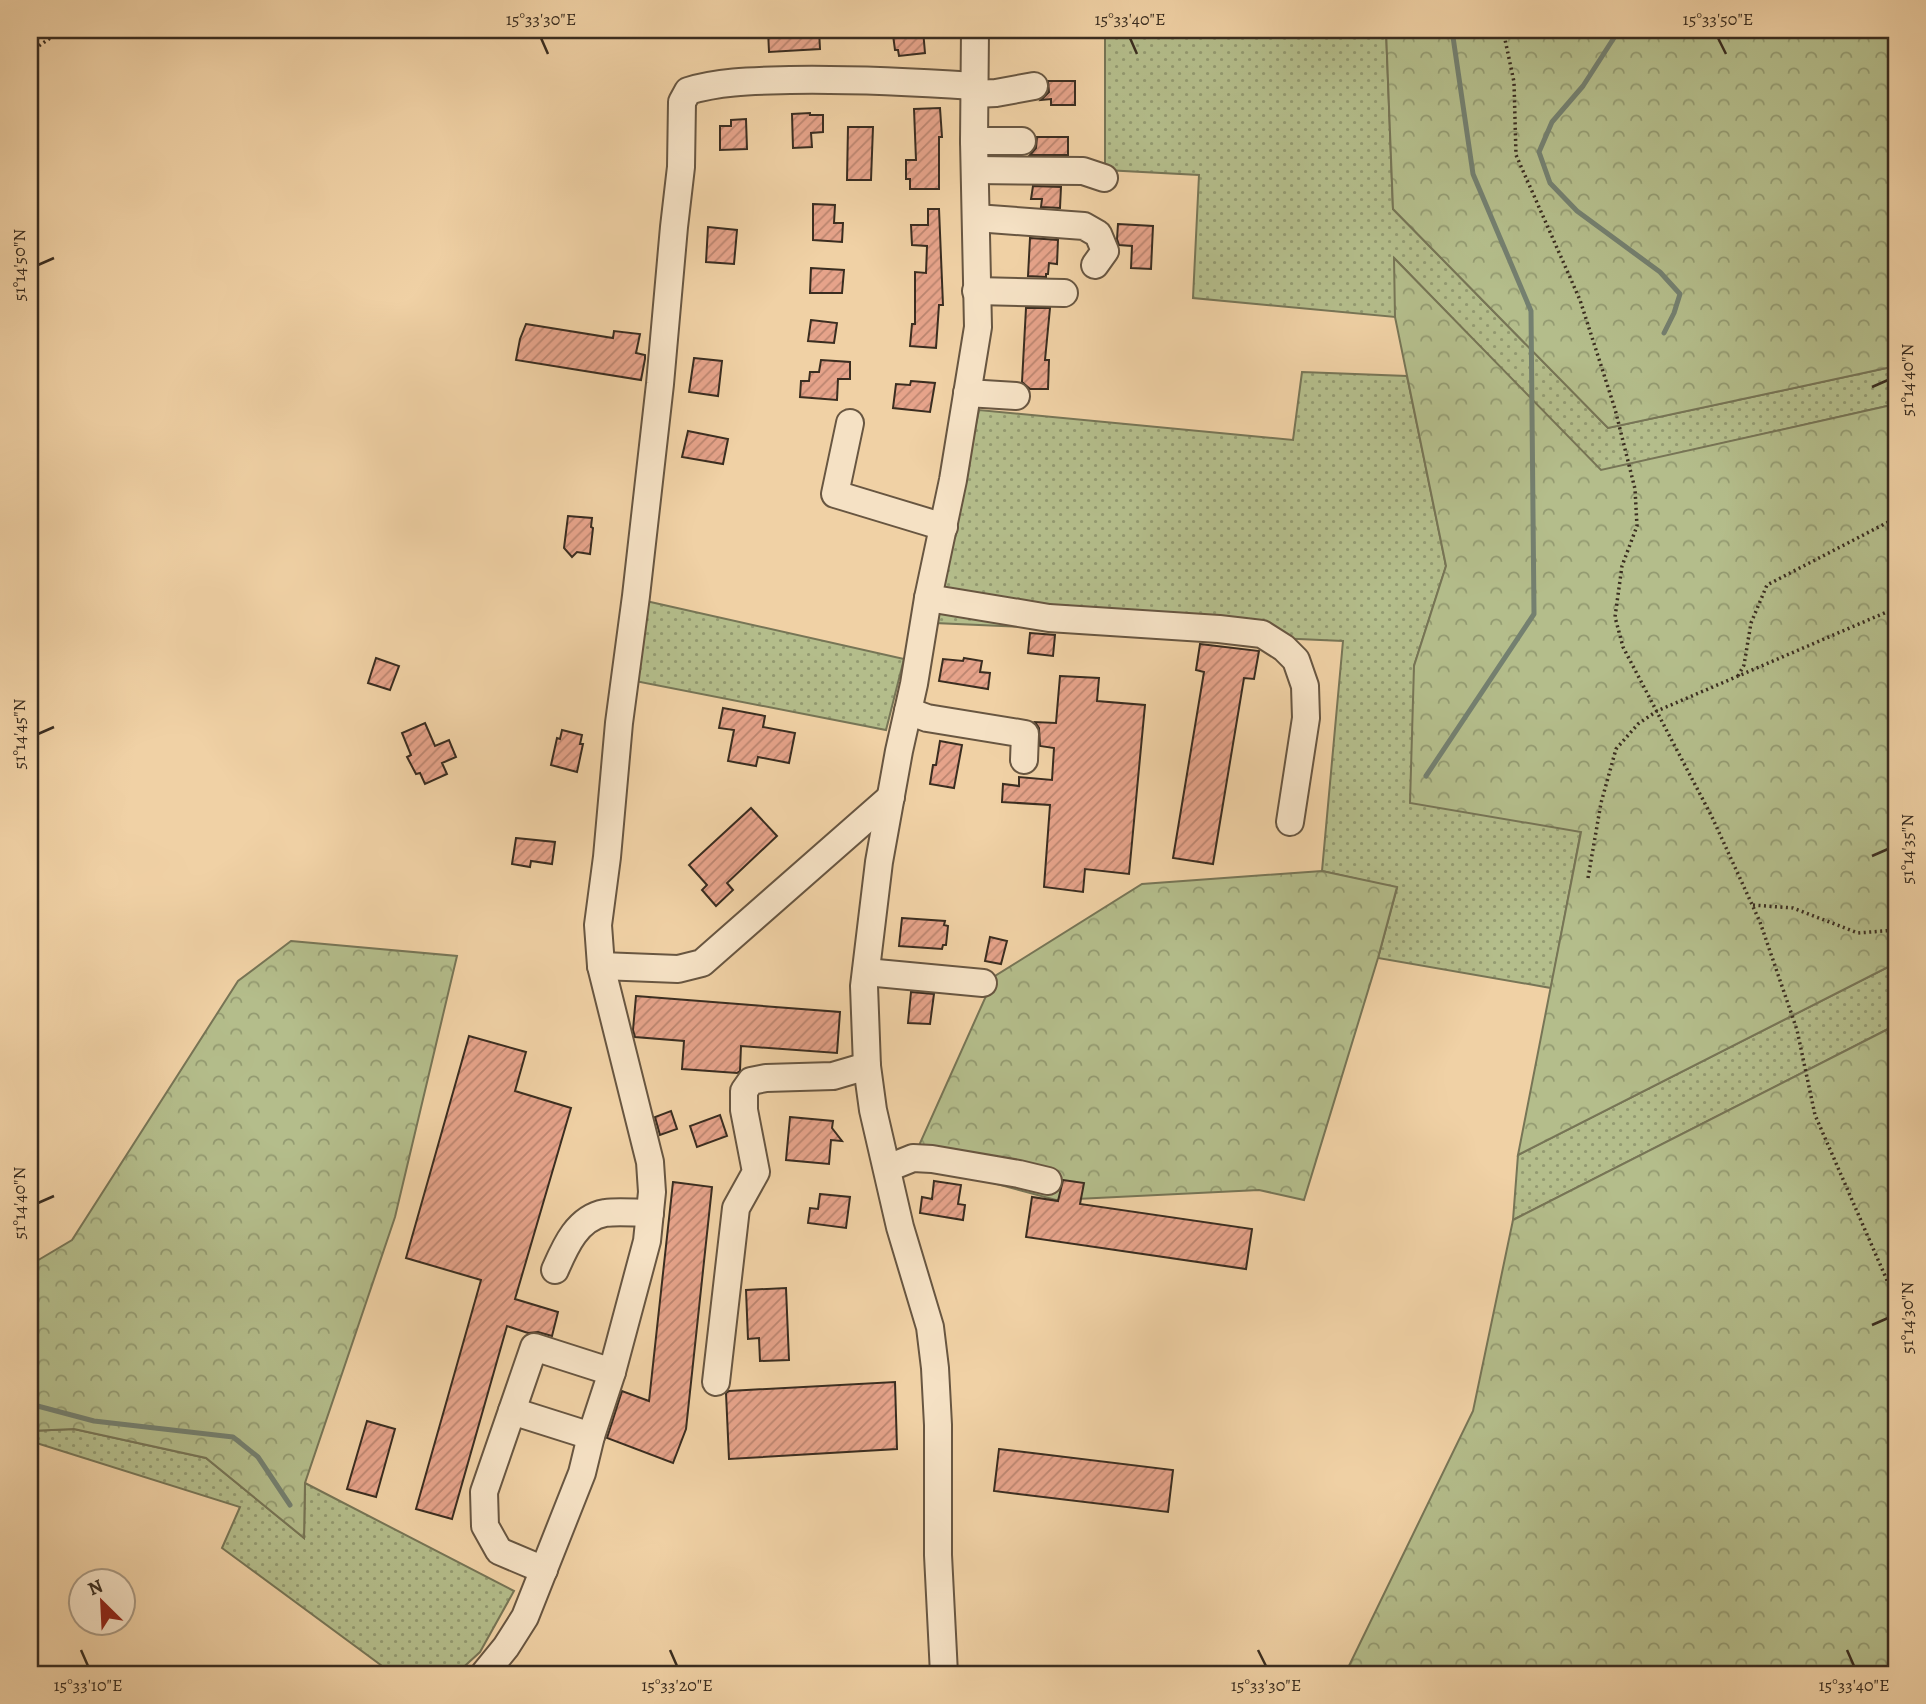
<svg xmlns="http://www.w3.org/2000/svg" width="1926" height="1704" viewBox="0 0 1926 1704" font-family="Alegreya,serif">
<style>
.green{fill:url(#green-dots);stroke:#777556;stroke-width:2}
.forest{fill:url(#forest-crowns);stroke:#777556;stroke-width:2}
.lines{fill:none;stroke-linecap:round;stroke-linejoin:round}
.stream{stroke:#748070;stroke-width:5}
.building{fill:url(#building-hatch);stroke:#3a2d20;stroke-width:2}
.minor-casing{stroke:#685641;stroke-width:30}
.path{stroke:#3a2d20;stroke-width:3.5;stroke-dasharray:2 3.5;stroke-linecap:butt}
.minor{stroke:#f5e1c4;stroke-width:26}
.ticks{fill:none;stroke:#3a2d20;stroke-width:2.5}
.neatline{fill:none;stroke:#3a2d20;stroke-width:2.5}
.ticks-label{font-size:18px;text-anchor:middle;fill:#3a2d20}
</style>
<defs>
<pattern id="green-dots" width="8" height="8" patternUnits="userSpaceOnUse" patternTransform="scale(1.75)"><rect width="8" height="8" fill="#b4bd8b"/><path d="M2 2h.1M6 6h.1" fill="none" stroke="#939a71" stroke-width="1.8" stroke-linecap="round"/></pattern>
<pattern id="forest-crowns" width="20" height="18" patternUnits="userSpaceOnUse" patternTransform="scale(1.75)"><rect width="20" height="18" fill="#b4bd8b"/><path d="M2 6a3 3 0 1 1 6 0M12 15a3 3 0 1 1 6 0" fill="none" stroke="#939a71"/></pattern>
<pattern id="building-hatch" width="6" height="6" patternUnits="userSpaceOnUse" patternTransform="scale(1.75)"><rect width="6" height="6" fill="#e6a38a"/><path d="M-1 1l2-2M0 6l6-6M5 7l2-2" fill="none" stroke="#bb8570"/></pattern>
</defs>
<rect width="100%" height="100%" fill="#f0d1a5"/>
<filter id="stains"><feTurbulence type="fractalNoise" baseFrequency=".00286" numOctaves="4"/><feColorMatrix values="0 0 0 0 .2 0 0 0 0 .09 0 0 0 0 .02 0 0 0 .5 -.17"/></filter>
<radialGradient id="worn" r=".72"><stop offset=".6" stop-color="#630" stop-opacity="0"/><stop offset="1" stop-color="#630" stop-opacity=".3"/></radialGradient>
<g class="green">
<path d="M1105,30H1386L1393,209L1608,428L1896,366V404L1601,471L1395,259V317L1193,298L1199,175L1105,170Z"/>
<path d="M1302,372L1407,376L1446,566L1414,666L1581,831L1551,988L1378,958L1397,888L1322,871L1343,641L935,623L979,410L1293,440Z"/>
<path d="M646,601L904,659L886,730L635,681Z"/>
<path d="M1896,963V1025L1513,1220L1518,1155Z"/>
<path d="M74,1429L206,1458L304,1538L305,1483L514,1591L480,1652L456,1674H393L222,1548L240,1507L30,1441V1431Z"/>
</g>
<g class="forest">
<path d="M1386,30H1896V366L1608,428L1393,209Z"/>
<path d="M1394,258L1601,470L1896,404V963L1518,1155L1581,832L1410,803L1414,666L1446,566L1395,317Z"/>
<path d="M1322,871L1397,887L1378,958L1304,1200L1259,1190L1056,1200L912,1161L995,976L1142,884Z"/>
<path d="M291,941L457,956L395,1217L305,1483L304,1538L206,1458L74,1429L30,1431V1265L72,1240L238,981Z"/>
<path d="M1896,1025V1674H1345L1473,1411L1513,1220Z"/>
</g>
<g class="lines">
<g class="stream">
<path d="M1619,30L1583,86L1552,122L1539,152L1550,183L1577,211L1660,272L1680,294L1674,313L1664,333"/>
<path d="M1426,776L1534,614L1531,311L1473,174L1452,30"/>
<path d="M30,1404L94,1421L233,1437L258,1457L290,1505"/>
</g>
</g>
<g class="building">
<path d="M768,30H819L820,49L769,52Z"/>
<path d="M895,30H923L925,53L899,56L898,50H895L893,35H895Z"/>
<path d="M1048,81H1075V105H1051V99L1041,100L1049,92Z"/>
<path d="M940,108L942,137H939V189H910V179H906V160H916L914,109Z"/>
<path d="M810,113V115H823V132L811,133L812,147L793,148L792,114Z"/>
<path d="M746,119L747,149L720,150V126H731V120Z"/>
<path d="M848,127H873L871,180H847Z"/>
<path d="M1037,137H1068V155H1030L1036,148Z"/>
<path d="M1033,186L1061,187L1060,208L1041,207L1042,199H1031Z"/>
<path d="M813,204L835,205L834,223H843L842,242L813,240Z"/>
<path d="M928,209H939L943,305H939L936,348L910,346L912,324H915V272L926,273L927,246L912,245L911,225H928Z"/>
<path d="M1118,224L1153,226L1151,269L1131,268L1132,246L1119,245L1117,239Z"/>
<path d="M708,227L737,230L734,264L706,262Z"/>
<path d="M1030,238L1058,240L1057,264L1049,263L1048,274H1046V277L1028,276Z"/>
<path d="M811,268L844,270L842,293H810Z"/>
<path d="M1026,308H1050L1045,360H1049L1048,389H1030L1022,382Z"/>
<path d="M811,320L837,323L834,343L808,341Z"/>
<path d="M526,324L613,338L614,331L640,334L636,353L645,355V359L641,380L516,360L520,339Z"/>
<path d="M694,358L722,361L718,396L689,392Z"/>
<path d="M821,360L850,362V379H838L837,400L800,397L801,381H809L810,372H819Z"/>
<path d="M911,381L935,383L930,412L893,408L896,384L910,385Z"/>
<path d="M688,431L728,439L723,464L682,457Z"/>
<path d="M568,516L592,518L591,527L593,528L590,554L577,552L572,557L564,548Z"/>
<path d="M1030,633L1055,635L1053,656L1028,653Z"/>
<path d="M1200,644L1259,651L1254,679L1244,678L1213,864L1173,858L1204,672L1196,670Z"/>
<path d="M376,658L399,666L390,690L368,683Z"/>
<path d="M964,658L982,661L980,672L990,673L988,689L939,681L943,659L963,661Z"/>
<path d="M1060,676L1099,678L1097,701L1145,705L1129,874L1085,869L1083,892L1044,887L1050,805L1002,802L1003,784L1019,786V777L1052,780L1054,748L1040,746L1039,728L1035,722L1056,723Z"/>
<path d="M723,708L765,716L763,727L795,733L789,763L758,757L756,766L728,761L734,730L719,728Z"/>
<path d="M425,723L435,746L449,740L456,757L442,763L447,774L425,784L420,773L416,774L407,757L411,755L402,733Z"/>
<path d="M562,730L582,735L580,744H583L577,772L551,765L557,738L560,739Z"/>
<path d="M940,741L962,745L954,788L930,784L933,765H936Z"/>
<path d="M751,808L777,836L727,883L733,890L716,906L702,890L707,885L689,865Z"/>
<path d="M516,838L555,842L552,864L531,861L530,867L512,864Z"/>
<path d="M902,918L945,921L944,925L948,926L946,945H943L942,949L899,946Z"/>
<path d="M990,937L1007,941L1001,964L985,961Z"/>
<path d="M911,992L934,994L930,1024L908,1023Z"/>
<path d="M636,996L840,1012L837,1053L741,1046L740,1071L737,1073L682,1069L684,1041L635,1037L633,1030Z"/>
<path d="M469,1036L526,1052L515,1091L571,1108L515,1299L558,1312L552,1336L538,1332L528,1333L507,1326L452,1519L416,1509L481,1280L406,1258Z"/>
<path d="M671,1111L677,1129L660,1135L655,1117Z"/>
<path d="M720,1115L727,1136L697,1147L690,1126Z"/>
<path d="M790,1117L833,1121L832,1128L842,1141L831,1140L829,1164L786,1160Z"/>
<path d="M1063,1180L1084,1183L1080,1204L1252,1229L1246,1269L1026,1237L1032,1197L1058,1201Z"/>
<path d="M934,1181L961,1185L958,1204L965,1205L963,1220L920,1213L922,1197L932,1199Z"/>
<path d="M673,1182L712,1187L686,1429L673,1463L607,1438L622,1391L649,1401Z"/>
<path d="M820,1194L850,1197L846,1228L808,1223L810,1208L818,1209Z"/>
<path d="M786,1288L789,1360L760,1361L759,1338L748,1339L746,1290Z"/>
<path d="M895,1382L897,1449L729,1459L726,1393L729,1391Z"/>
<path d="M367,1421L395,1429L376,1497L347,1489Z"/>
<path d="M999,1449L1173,1470L1168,1512L994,1491Z"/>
</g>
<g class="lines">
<defs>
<g id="minor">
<path d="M974,94L996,93L1034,86"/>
<path d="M974,141H1022"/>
<path d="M975,170L1083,171L1104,178"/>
<path d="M976,218L1084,226L1098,234L1105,251L1095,265"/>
<path d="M976,291L1064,293"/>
<path d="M967,393L1016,396"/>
<path d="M850,423L835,494L944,527"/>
<path d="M928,598L1049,618L1219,629L1262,634L1284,648L1296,660L1305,686L1306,718L1290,822"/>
<path d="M908,711L927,718L1025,734L1024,760"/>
<path d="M601,966L678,969L702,963L891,797"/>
<path d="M866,972L983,983"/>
<path d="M888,1168L913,1158L932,1159L1019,1174L1048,1181"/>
<path d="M555,1270C565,1247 577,1218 605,1213C619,1211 635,1213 650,1213"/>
<path d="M716,1382L736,1208L756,1172L744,1110V1091L751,1081L766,1078L833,1076L867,1066"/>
<path d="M512,1411L591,1436"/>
<path d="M544,1570L499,1551L485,1526L484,1492L534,1347L612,1372"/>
<path d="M484,1674L506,1647L525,1617L582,1473L591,1436L612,1372L647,1241L652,1192L650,1162L601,966L598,925L607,857L619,723L636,596L660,384L674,227L681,167L682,102L688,91C721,81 755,81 790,80C851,79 913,82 974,86"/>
<path d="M944,1674L938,1555V1425L935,1368L930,1327L900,1227L873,1110L867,1066L864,986L879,862L899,751L914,684L928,598L953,480L978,327L974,141L975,30"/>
</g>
</defs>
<use href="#minor" class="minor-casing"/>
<g class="path">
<path d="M1503,30L1514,82L1516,155L1580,300L1615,409L1635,489L1637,526L1622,566L1615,617L1623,647L1712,817L1760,922L1797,1030L1815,1115L1896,1301"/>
<path d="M30,52L62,30"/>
<path d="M1738,676L1744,665L1751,623L1767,585L1896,518"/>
<path d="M1588,878L1601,803L1616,749L1638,724L1657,711L1896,608"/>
<path d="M1753,905L1793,908L1858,933L1896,930"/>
</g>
<use href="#minor" class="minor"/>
</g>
<path class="ticks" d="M541,38L548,54M1130,38L1137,54M1718,38L1726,54M38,265L54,258M1872,387L1888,380M38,734L54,727M1872,856L1888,849M38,1203L54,1196M1872,1325L1888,1318M81,1650L88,1666M670,1650L677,1666M1258,1650L1266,1666M1847,1650L1854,1666"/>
<rect width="1926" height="1704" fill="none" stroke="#f0d1a5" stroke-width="77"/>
<g transform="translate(102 1602) rotate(336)"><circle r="33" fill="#f5e1c4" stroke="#aa9982" stroke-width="2"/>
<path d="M0-5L12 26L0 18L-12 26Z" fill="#8f2418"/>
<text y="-10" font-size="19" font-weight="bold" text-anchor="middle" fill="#3a2d20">N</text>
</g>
<rect x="38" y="38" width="1850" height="1628" class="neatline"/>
<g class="ticks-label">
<text x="541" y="25">15°33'30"E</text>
<text x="1130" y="25">15°33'40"E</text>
<text x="1718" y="25">15°33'50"E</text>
<text transform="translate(19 265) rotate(-90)" y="6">51°14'50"N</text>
<text transform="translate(1907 380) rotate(-90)" y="6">51°14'40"N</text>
<text transform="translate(19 734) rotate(-90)" y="6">51°14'45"N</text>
<text transform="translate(1907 849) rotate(-90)" y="6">51°14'35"N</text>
<text transform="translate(19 1203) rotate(-90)" y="6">51°14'40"N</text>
<text transform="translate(1907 1318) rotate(-90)" y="6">51°14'30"N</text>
<text x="88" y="1691">15°33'10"E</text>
<text x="677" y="1691">15°33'20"E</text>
<text x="1266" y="1691">15°33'30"E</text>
<text x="1854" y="1691">15°33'40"E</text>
</g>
<rect width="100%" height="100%" filter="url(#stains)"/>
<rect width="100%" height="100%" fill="url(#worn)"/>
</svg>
